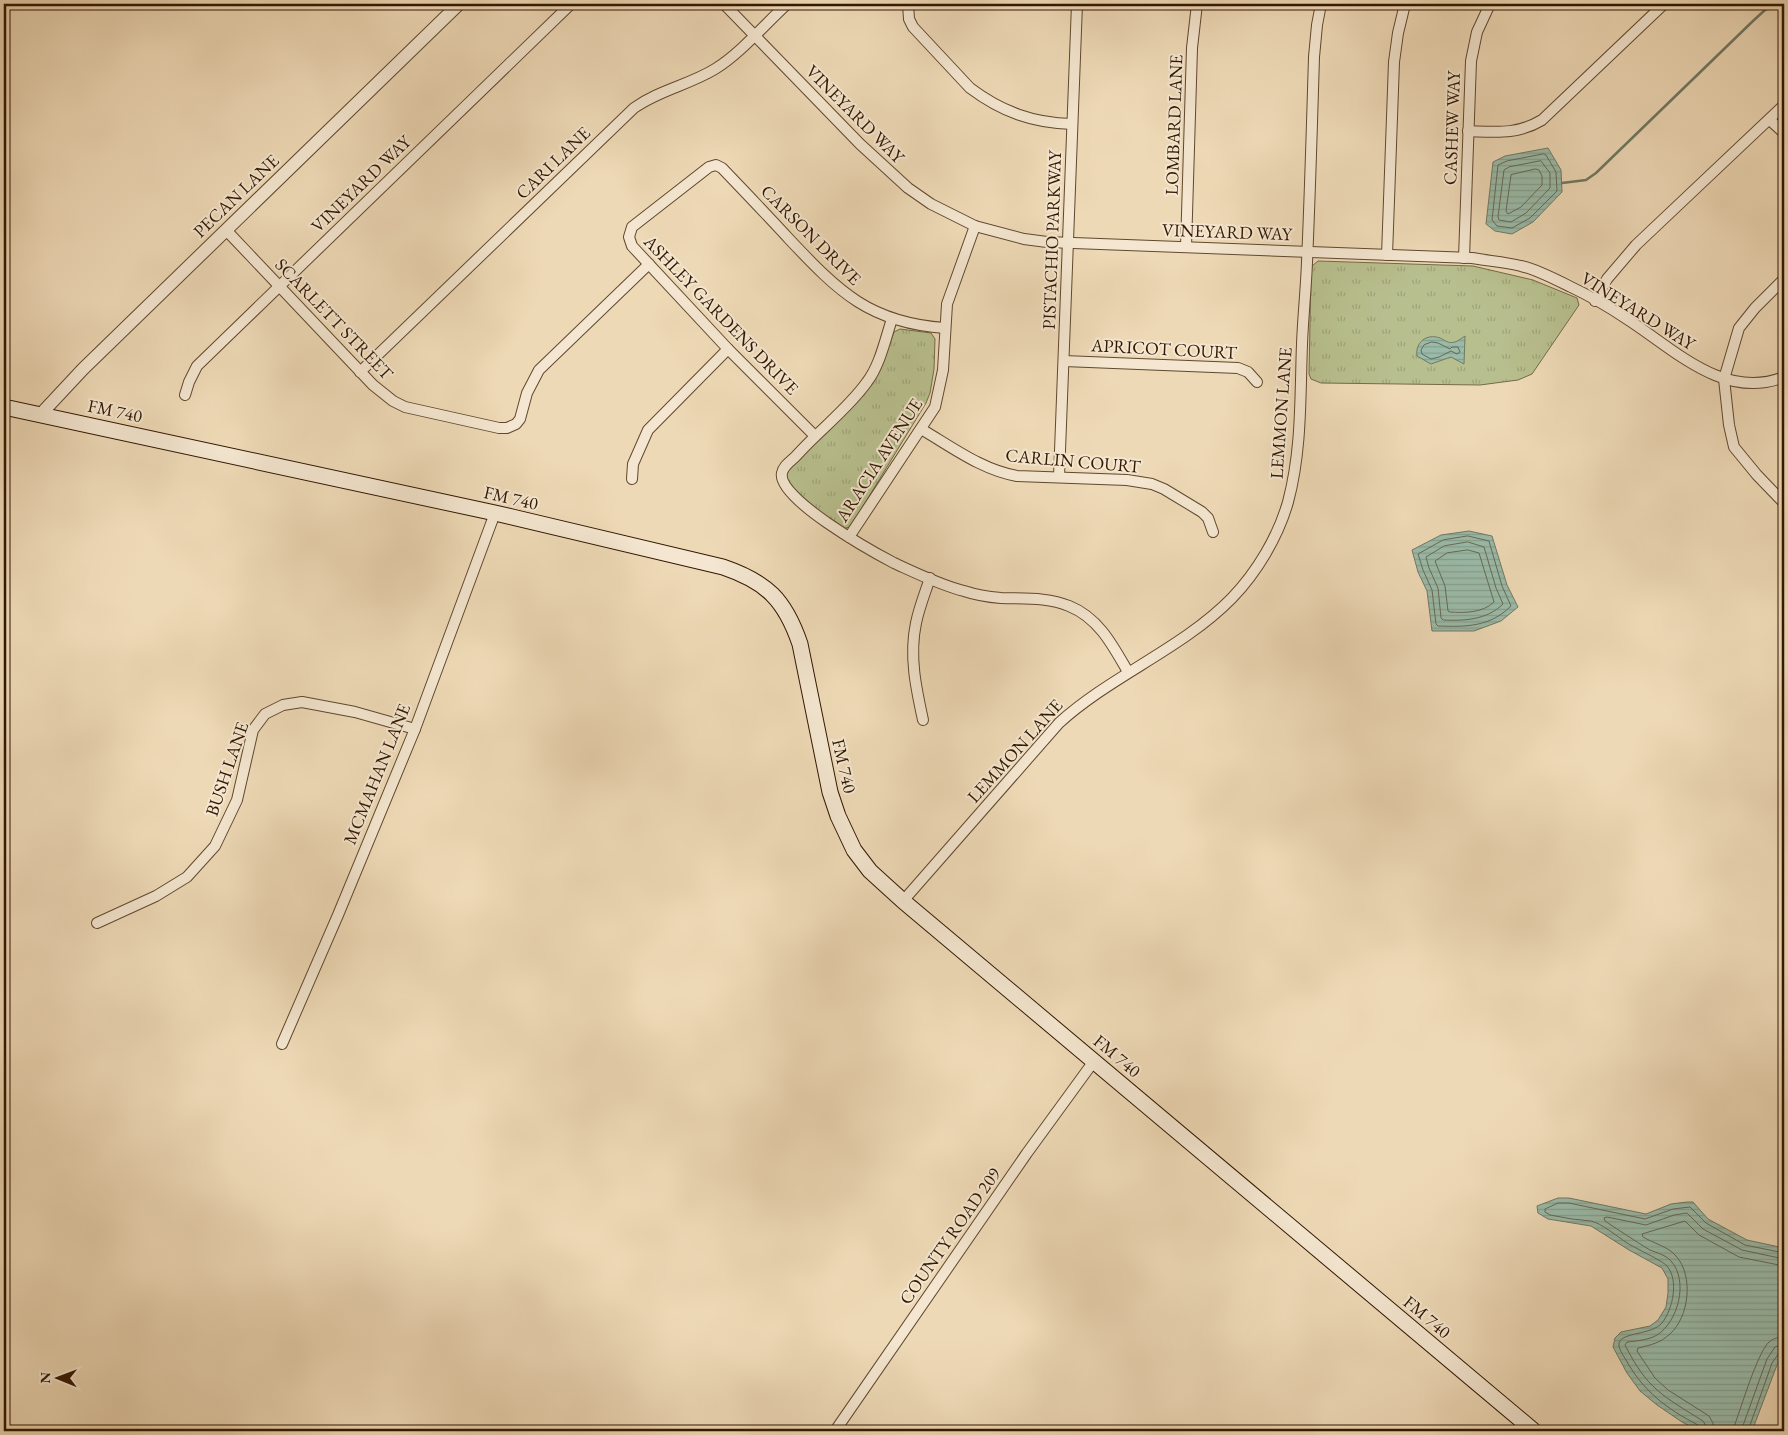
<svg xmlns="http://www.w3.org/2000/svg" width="1788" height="1435" viewBox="0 0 1788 1435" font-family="'EB Garamond',serif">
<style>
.park{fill:url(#park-tufts);stroke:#746b47}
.water{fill:url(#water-rules);stroke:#707965}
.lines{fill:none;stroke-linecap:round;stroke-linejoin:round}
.shore{stroke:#666954;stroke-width:1}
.stream{stroke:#707965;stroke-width:2.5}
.minor-casing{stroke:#60482e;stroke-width:12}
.tertiary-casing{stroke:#60482e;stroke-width:14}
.secondary-casing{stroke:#311700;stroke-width:17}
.minor{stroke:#f4e6d0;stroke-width:10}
.tertiary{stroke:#f4e6d0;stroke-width:12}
.secondary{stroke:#f4e6d0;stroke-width:15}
.labels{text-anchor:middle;stroke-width:4;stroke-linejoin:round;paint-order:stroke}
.street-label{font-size:18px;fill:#311700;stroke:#f4e6d0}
</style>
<defs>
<pattern id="park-tufts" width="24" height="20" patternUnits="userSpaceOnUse" patternTransform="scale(1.25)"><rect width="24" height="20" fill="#b8bf8e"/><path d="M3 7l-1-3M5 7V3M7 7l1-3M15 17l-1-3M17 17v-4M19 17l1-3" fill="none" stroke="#9fa379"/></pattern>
<pattern id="water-rules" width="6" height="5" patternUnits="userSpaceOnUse" patternTransform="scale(1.25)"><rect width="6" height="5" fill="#9abba9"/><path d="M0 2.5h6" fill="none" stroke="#85a090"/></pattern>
</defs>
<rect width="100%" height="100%" fill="#eed9b6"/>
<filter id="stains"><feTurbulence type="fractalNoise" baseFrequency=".004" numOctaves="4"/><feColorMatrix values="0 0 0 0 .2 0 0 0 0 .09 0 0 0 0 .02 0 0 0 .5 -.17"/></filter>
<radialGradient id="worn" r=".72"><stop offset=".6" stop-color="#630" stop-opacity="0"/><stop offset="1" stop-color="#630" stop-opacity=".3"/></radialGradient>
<g class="park">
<path d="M1318,261L1473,266L1533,280L1577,298L1579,305L1532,374L1518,380L1480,385L1321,383L1311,379L1309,374L1311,271L1312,266Z"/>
<path d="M900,329L931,333L935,339L934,369L930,393L926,403L857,516L849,527L843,529L822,515L788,484L786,473L789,468L862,397L873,382L881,368L894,332Z"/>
</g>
<g class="water">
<path d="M1548,148L1561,170L1562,192L1533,222L1512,234L1495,231L1486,224L1493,162L1505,156Z"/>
<path d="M1465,336L1464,364L1451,357L1431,364L1417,356C1415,343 1426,333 1440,338C1445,340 1448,344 1455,342C1458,341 1462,338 1465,336Z"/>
<path d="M1469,531L1492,536L1507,585L1518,607L1501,621L1474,631H1432L1427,591L1418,572L1412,550L1441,535Z"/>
<path d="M1558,1198H1569L1646,1214L1671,1204L1687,1202H1693L1708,1219L1747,1240L1784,1248V1352L1777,1365L1752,1431H1700L1682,1422L1657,1405L1640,1391L1627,1373L1613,1347L1615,1338L1621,1332L1650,1326L1658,1320L1666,1307L1668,1293V1279L1662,1268L1629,1250L1591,1226L1548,1219L1538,1213L1537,1206Z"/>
</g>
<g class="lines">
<g class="shore">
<path d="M1544,154L1546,155L1556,172L1557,191L1530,218L1512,228L1497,226L1492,220L1498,165L1507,161Z"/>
<path d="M1541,161L1550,173V188L1526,213L1511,222L1499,220L1498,217L1504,170L1509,167Z"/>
<path d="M1536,169L1539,170L1542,176V185L1521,207L1508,214L1506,211L1511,175Z"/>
<path d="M1432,342L1438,343L1450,349L1452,347H1458L1460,352L1457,354L1451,351L1439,357L1431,359L1422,354L1421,350L1424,345Z"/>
<path d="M1468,536L1489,541L1502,586L1511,606C1490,627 1466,627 1438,626L1436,624L1432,590L1423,570L1418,554L1443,540Z"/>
<path d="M1468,542L1484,547L1496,588L1503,604C1487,620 1464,621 1443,620L1441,618L1438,588L1429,568L1426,557L1444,546Z"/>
<path d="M1468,550L1479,553L1494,602C1483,613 1464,613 1450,612L1448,611L1445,586L1435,561L1447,553Z"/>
<path d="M1701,1431L1698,1425C1667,1409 1643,1391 1626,1360C1623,1355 1618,1348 1619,1343C1622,1332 1652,1335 1662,1323C1673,1309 1679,1280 1667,1266C1663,1261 1635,1248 1627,1243C1618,1237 1601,1223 1591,1221C1585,1220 1578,1220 1572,1219C1565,1218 1557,1216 1550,1215L1545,1212V1209L1558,1203H1569L1645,1219L1673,1209L1690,1207L1706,1223L1745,1245L1784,1253"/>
<path d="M1707,1431L1706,1426L1703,1421C1663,1396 1647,1389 1625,1345L1627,1342C1636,1341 1649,1340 1657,1335C1678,1322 1689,1281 1671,1261C1666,1255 1657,1253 1650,1250C1635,1241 1620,1231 1605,1221L1604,1218L1607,1217L1646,1225L1674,1215L1687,1213L1703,1229L1742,1250L1784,1259"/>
<path d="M1714,1431L1713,1423L1709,1416L1668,1390L1655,1378L1637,1351L1638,1348C1651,1345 1660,1343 1670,1334C1689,1317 1694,1276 1676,1256C1669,1247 1653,1243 1643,1237L1642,1234L1685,1221L1699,1235L1739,1257L1784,1266"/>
<path d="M1734,1431L1735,1424C1742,1405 1757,1354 1769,1342C1774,1338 1779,1337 1784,1337"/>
<path d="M1741,1431L1767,1359L1775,1347L1784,1344"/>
<path d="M1748,1431L1772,1363L1779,1353L1784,1351"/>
</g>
<path class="stream" d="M1562,183L1586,180L1596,173L1754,20L1765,10L1777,4"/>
<defs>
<g id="minor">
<path d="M724,4L860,144L908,188L931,204L975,226L1024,239L1047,242L1472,258C1489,261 1505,262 1521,266C1536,269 1557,280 1571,287C1590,296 1609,307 1627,319C1674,349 1724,401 1784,377"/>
<path d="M908,4L909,19L913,27L970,88C1002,112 1033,123 1072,124"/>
<path d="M1770,120L1784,133"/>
<path d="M1468,131C1496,132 1517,135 1542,120L1664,4"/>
<path d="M226,230L373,385L393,401L405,407L499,428H507L516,424L520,419L527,393L539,370L649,264"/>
<path d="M1186,247L1192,48L1197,4"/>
<path d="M1387,255L1394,62L1398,33L1405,4"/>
<path d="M1464,258L1471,61L1477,32L1490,4"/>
<path d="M1784,279L1755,308L1739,328L1724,379L1729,425L1734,447L1757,475L1784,503"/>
<path d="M1595,301L1607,279L1636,245L1784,105"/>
<path d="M892,319C885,340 880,365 867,382C847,410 818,431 796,456C791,461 783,466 782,473C776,498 873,552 894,563C916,573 940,585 964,591C976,595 989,597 1001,598C1024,599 1047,597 1069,606C1099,618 1113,646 1128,672"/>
<path d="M1064,361L1238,368L1248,372L1257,382"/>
<path d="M360,372L634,108C659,90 689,85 715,69C740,54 765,24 787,4"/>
<path d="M185,395L189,382L197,366L571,4"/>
<path d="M921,429C952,447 982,470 1017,476L1127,480L1152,484L1164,489L1202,512L1208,518L1213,532"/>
<path d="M814,435L728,349L632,246L629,237L632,227L709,167L716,165L722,168C745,192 768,216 790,240C839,292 870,323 945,328"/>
<path d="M1059,477L1077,4"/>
<path d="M632,479L633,464L648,430L728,349"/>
<path d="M849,537L935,407L943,370L947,304L975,226"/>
<path d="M923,720C916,688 909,656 916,623C919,608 925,593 930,578"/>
<path d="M903,901L1059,723C1112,675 1182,649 1232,598C1257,572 1278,537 1288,502C1302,450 1300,396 1302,344C1303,317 1306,289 1307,262C1310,194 1312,125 1314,57L1317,25L1321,4"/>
<path d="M97,923L156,896L187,877L215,846L237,800L253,730L265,714L283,705L302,702L355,712L415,729"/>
<path d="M282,1044L338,915L415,729L495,513"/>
<path d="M835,1431L1027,1153L1094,1061"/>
</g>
<path id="tertiary" d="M40,415L83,369L459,4"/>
<path id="secondary" d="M4,407L495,513L723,567C767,582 785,600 800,644L830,792L838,816L854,850L870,871L903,901L1534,1431"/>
</defs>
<use href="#minor" class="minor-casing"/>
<use href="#tertiary" class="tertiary-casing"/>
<use href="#secondary" class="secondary-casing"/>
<use href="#minor" class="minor"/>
<use href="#tertiary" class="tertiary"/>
<use href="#secondary" class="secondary"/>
</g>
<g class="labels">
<g class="street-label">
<text transform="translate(855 114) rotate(45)" y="6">VINEYARD WAY</text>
<text transform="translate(1174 125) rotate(-88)" y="6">LOMBARD LANE</text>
<text transform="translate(1452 128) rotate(-88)" y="6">CASHEW WAY</text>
<text transform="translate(553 163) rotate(-44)" y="6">CARI LANE</text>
<text transform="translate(361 184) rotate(-44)" y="6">VINEYARD WAY</text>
<text transform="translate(236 196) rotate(-44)" y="6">PECAN LANE</text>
<text transform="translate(1227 232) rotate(2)" y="6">VINEYARD WAY</text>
<text transform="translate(811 235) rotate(45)" y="6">CARSON DRIVE</text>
<text transform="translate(1052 240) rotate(-88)" y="6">PISTACHIO PARKWAY</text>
<text transform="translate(1638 311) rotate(32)" y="6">VINEYARD WAY</text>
<text transform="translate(721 315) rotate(46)" y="6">ASHLEY GARDENS DRIVE</text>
<text transform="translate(334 319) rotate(46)" y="6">SCARLETT STREET</text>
<text transform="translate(1164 349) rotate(3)" y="6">APRICOT COURT</text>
<text transform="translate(115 411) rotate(12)" y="6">FM 740</text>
<text transform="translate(1281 413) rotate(-86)" y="6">LEMMON LANE</text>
<text transform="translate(879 460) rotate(-57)" y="6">ARACIA AVENUE</text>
<text transform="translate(1073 461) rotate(5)" y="6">CARLIN COURT</text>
<text transform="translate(511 498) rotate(13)" y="6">FM 740</text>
<text transform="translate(1015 751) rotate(-48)" y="6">LEMMON LANE</text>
<text transform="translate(844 766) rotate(77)" y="6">FM 740</text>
<text transform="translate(227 769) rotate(-71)" y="6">BUSH LANE</text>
<text transform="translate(377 774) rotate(-68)" y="6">MCMAHAN LANE</text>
<text transform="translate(1117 1056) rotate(40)" y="6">FM 740</text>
<text transform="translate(950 1236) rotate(-55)" y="6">COUNTY ROAD 209</text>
<text transform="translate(1427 1317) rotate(40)" y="6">FM 740</text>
</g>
</g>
<rect width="1788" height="1435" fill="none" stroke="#eed9b6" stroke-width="20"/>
<rect x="5" y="5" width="1778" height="1425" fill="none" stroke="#311700" stroke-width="2.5"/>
<rect x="10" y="10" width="1768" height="1415" fill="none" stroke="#311700"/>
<g transform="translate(58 1378) rotate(271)" stroke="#f4e6d0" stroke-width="4" paint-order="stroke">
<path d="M0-4L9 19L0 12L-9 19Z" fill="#311700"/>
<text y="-8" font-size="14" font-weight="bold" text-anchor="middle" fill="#311700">N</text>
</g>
<rect width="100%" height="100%" filter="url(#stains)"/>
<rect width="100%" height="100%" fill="url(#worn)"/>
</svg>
